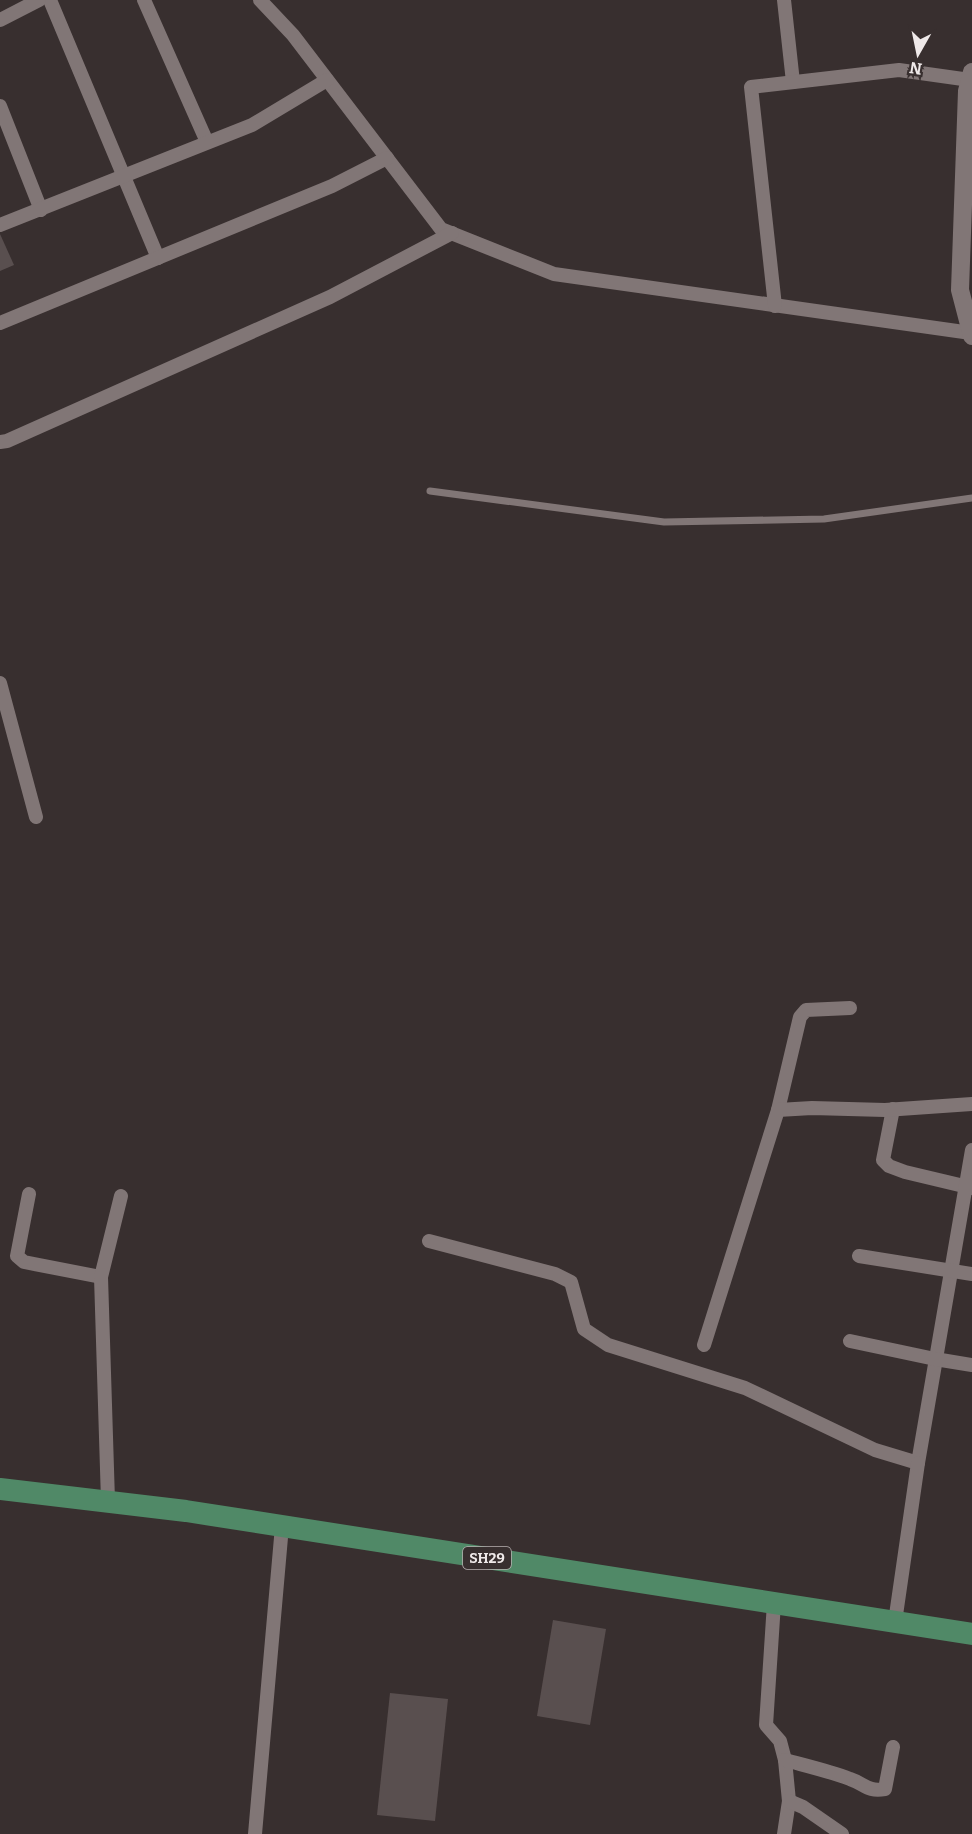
<svg xmlns="http://www.w3.org/2000/svg" width="972" height="1834" viewBox="0 0 972 1834" font-family="Bitter,serif">
<style>
.building{fill:#594f4f}
.lines{fill:none;stroke-linecap:round;stroke-linejoin:round}
.service{stroke:#817676;stroke-width:7}
.minor{stroke:#817676;stroke-width:14}
.tertiary{stroke:#817676;stroke-width:18}
.primary{stroke:#508967;stroke-width:22}
.labels{text-anchor:middle;stroke-width:6;stroke-linejoin:round;paint-order:stroke}
.shield{fill:#382f2f;stroke:#b8b1b1;stroke-width:1.5}
.shield-label{font-size:14px;font-weight:bold;fill:#efe9e9}
</style>
<rect width="100%" height="100%" fill="#382f2f"/>
<g class="building">
<path d="M0,234L14,265L0,271Z"/>
<path d="M553,1620L606,1629L590,1725L537,1716Z"/>
<path d="M390,1693L448,1699L435,1821L377,1815Z"/>
</g>
<g class="lines">
<path class="service" d="M430,491L664,522L824,519L972,498"/>
<g class="minor">
<path d="M50,0L158,258"/>
<path d="M144,0L207,142"/>
<path d="M260,0L293,35L441,229L554,274L971,333"/>
<path d="M784,0L793,82"/>
<path d="M0,20L39,0"/>
<path d="M0,106L41,210"/>
<path d="M0,225L252,125L327,80"/>
<path d="M775,306L751,87L899,70L970,80"/>
<path d="M0,323L332,186L387,158"/>
<path d="M0,442L7,441L330,297L452,233"/>
<path d="M0,683L36,817"/>
<path d="M893,1109L883,1160L889,1166L905,1172L972,1188"/>
<path d="M778,1110L800,1017L806,1010L850,1008"/>
<path d="M29,1194L17,1256L24,1262L101,1277"/>
<path d="M429,1241L555,1274L571,1282L584,1329L608,1345L745,1388L875,1450L918,1463L972,1150"/>
<path d="M859,1256L972,1274"/>
<path d="M850,1341L935,1359L972,1365"/>
<path d="M704,1345L778,1110L812,1108L885,1110L972,1104"/>
<path d="M108,1501L101,1277L121,1196"/>
<path d="M774,1603L766,1725L780,1741L785,1760L789,1801L784,1834"/>
<path d="M895,1622L918,1463"/>
<path d="M785,1760C807,1766 829,1771 850,1779C865,1784 867,1792 885,1789L893,1747"/>
<path d="M789,1801L803,1807L842,1834"/>
<path d="M255,1834L282,1526"/>
</g>
<path class="tertiary" d="M972,72L967,91L960,290L972,336"/>
<path class="primary" d="M0,1489L186,1511L972,1634"/>
</g>
<g class="labels">
<rect class="shield" x="463" y="1547" width="48" height="22" rx="4.5"/>
<g class="shield-label">
<text x="487" y="1563">SH29</text>
</g>
</g>
<g transform="translate(918 54) rotate(189)" stroke="#382f2f" stroke-width="4.5" paint-order="stroke">
<path d="M0-4.5L10 22L0 15L-10 22Z" fill="#efe9e9"/>
<text y="-9" font-size="16" font-weight="bold" text-anchor="middle" fill="#efe9e9">N</text>
</g>
</svg>
